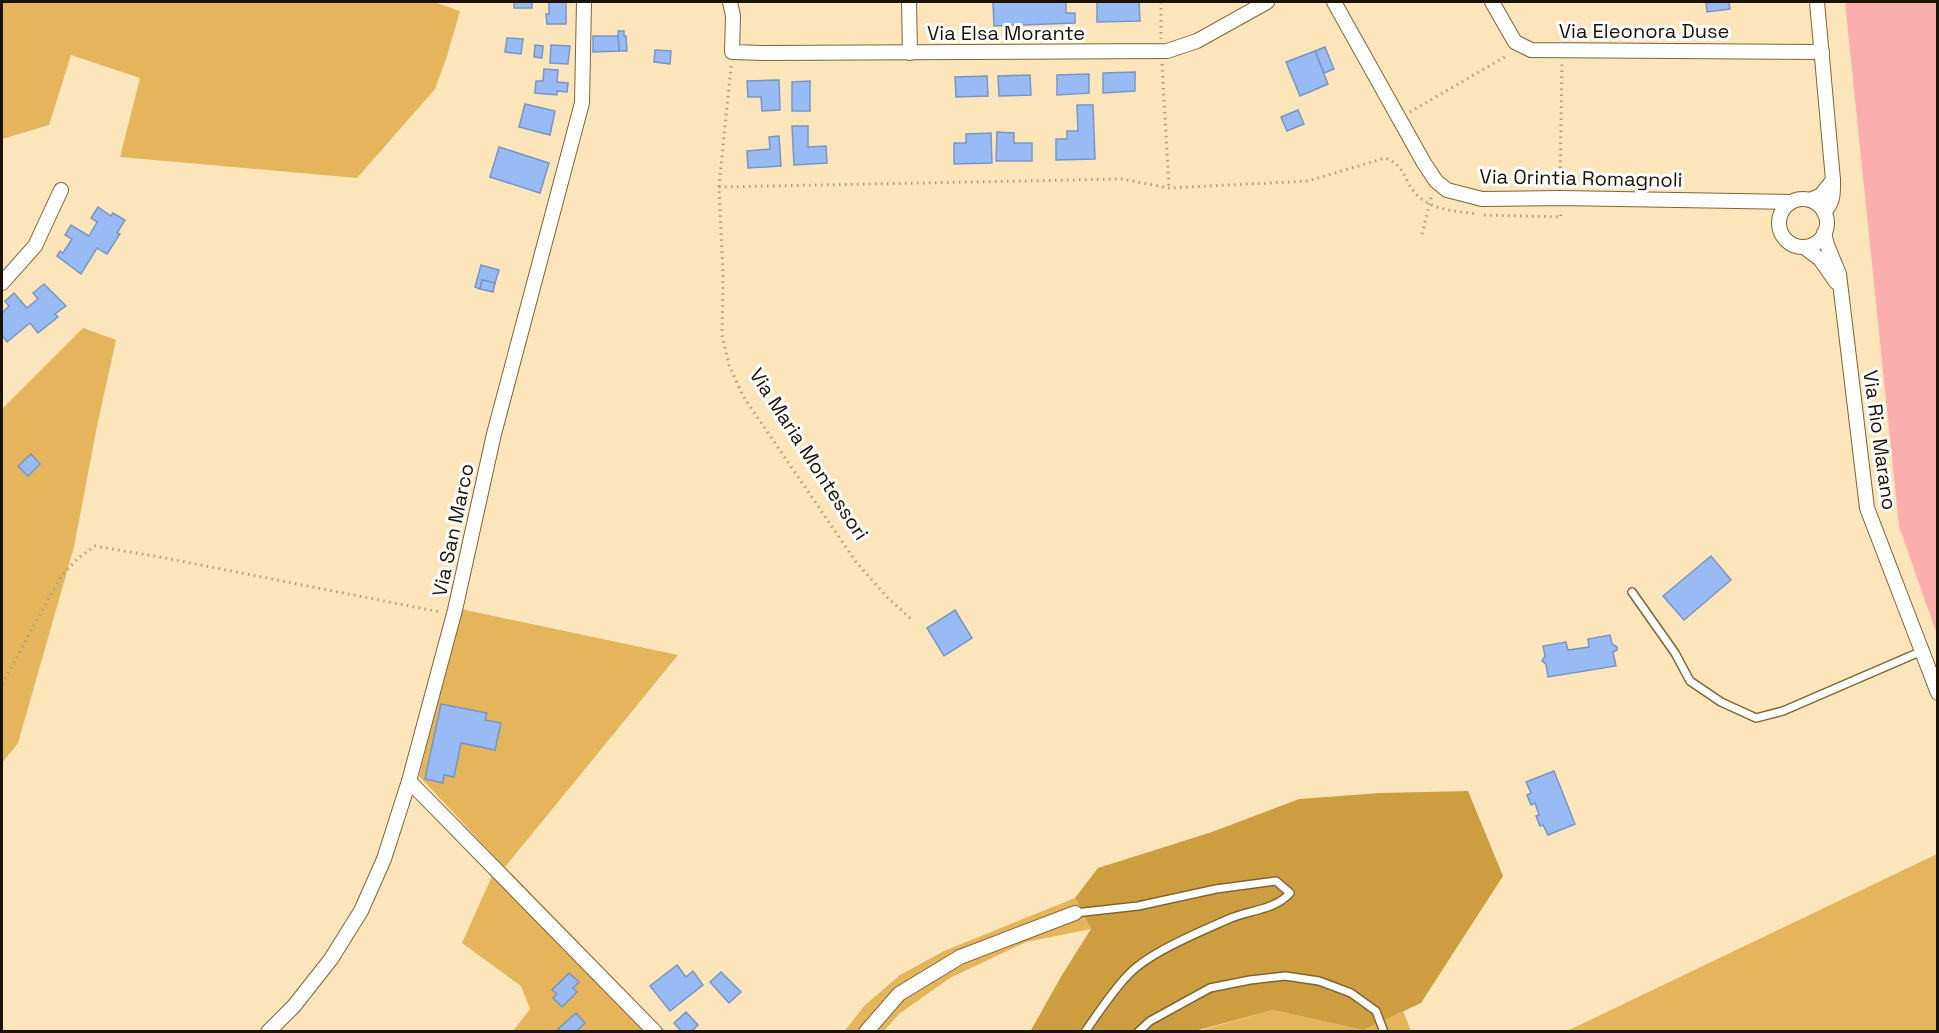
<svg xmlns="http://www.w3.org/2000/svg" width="1939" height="1033" viewBox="0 0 1939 1033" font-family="'Space Grotesk',sans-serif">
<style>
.green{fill:#e5b55b}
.forest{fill:#cd9e40}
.water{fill:#fbaeab}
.building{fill:#98baf5;stroke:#7b95c3;stroke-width:1.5}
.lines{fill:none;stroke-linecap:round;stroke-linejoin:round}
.service-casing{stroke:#806534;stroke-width:10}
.minor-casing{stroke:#806534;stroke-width:16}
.path{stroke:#b29e7d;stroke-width:3;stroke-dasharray:1.5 4.5;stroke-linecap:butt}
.service{stroke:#fff;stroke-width:7}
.minor{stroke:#fff;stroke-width:14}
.labels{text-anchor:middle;stroke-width:6;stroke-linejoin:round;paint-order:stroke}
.street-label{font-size:20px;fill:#1c1201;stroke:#fff}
</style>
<rect width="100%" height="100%" fill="#fde5bb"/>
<g class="green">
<path d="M2,2H434L460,11L447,56L435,89L357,178L120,157L140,78L71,55L49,125L2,139Z"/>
<path d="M83,328L116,340L97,426L74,547L18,743L2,763V409Z"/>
<path d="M461,609L678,655L505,867L665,1031H513L530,1009L521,986L462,943L493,874L504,867L419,776Z"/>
<path d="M1937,854V1031H1567Z"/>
<path d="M1075,898L1091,929L1026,942L950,978L899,1014L884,1031L844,1032L864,1006L900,975L944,951Z"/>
<path d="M1273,1010L1363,1030L1403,1011L1411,1031L1195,1032Z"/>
</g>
<path class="forest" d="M1468,791L1503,876L1421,1003L1363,1030L1273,1010L1195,1031L1030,1032L1062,975L1091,929L1075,898L1098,868L1212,832L1299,799L1380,793Z"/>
<path class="water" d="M1845,2H1937V635L1899,526Z"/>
<g class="building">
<rect x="514" y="2" width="18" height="6"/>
<path d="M549,2H566V24H547L546,14H549Z"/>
<path d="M993,2H1066V13H1075V23L994,26Z"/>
<path d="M1097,2H1139L1140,21L1097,22Z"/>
<path d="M1706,2H1729L1730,9L1707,12Z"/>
<path d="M618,31H624V36H626L627,51H619Z"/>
<path d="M593,36H618L619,51L593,52Z"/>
<path d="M507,38L523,39L521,54L505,52Z"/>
<path d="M535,45L543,46L542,58L534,57Z"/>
<path d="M551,45L570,46L568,64L550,63Z"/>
<path d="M1325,47L1334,69L1324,73L1315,51Z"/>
<path d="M655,50L671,51L670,64L654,62Z"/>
<path d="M1315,51L1328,84L1300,96L1286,62Z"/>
<path d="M544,69L558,70L557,82L568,83L567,92L557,91V95L535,93L536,81H543Z"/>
<path d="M1135,72V91L1103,93V73Z"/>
<path d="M1089,74V93L1057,95V75Z"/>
<path d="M1030,75L1031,95L999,96L998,76Z"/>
<path d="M987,76L988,96L956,97L955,77Z"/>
<path d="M779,80L780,110L762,111L761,97H748L747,81Z"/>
<path d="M810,81V111H792V82Z"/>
<path d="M525,104L555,111L550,135L519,127Z"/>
<path d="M1077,105H1093L1095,159L1056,160V139H1067V131H1078Z"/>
<path d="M1298,110L1304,124L1287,131L1281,117Z"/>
<path d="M792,126H808V147L826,146L827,163L794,165Z"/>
<path d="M997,132L1014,133V143H1032V161H996Z"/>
<path d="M991,133L992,163L954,164V143H966V134Z"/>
<path d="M779,136L781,166L748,168L747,151L770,149L769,137Z"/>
<path d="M499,147L549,163L540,193L490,177Z"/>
<path d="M98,207L111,216L113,213L125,220L117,233L120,234L107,254L97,248L81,274L57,256L60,251L63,253L72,239L65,235L71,225L89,236L97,222L91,218Z"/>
<path d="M481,265L499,270L495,283L482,280L480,289L475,287Z"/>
<path d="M482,280L495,283L493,292L480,289Z"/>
<path d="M44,284L66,306L55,314L58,317L38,333L30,323L7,342L2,335V313L9,306L5,301L14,293L27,308L38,299L33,293Z"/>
<path d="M31,454L40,464L28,476L18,466Z"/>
<path d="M1711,556L1731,580L1684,620L1663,596Z"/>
<path d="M955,610L972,638L944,656L927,628Z"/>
<path d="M1610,635L1612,644L1617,647V650L1613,652L1616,666L1548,677L1546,664L1542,661L1545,656L1543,646L1566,642L1568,650L1589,647L1588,639Z"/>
<path d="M441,704L487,713L485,720L501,723L495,750L461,743L454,777L444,775L443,783L425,779Z"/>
<path d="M1554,771L1575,824L1548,835L1543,825L1540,826L1536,816L1539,815L1535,803L1531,805L1527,795L1531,793L1526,782Z"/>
<path d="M677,965L686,977L693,971L703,985L670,1011L650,986Z"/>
<path d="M721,972L741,992L729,1003L710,982Z"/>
<path d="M569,973L579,982L573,988L577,992L562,1007L553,998L557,994L552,990Z"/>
<path d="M686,1012L698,1025L691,1032H682L674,1023Z"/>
<path d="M576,1013L585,1023L576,1032H561L558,1029Z"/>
</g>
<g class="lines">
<defs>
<g id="service">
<path d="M1632,592L1675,653L1690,681L1721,702L1756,718L1783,711L1922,651"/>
<path d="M1075,913L1138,906L1216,889L1276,881L1290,893C1275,910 1250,910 1231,918C1202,931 1152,951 1130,973C1113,990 1099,1012 1085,1032"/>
<path d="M1138,1032L1150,1021L1210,988L1250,980L1285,976L1319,981L1351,993L1376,1011L1384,1032"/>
</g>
<g id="minor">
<path d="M730,2L733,16L732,52L763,53L1167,51L1197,41L1267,2"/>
<path d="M909,2L910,53"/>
<path d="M1334,2L1424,163L1436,181L1447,190L1482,199L1560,198L1791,202"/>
<path d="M1492,2L1515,42L1531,50L1822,52"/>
<path d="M1817,2L1833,180"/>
<circle cx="1803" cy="223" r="24"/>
<path d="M1810,200L1821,195L1833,180C1833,193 1834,202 1824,212"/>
<path d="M1824,233L1827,245L1839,274L1867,508L1938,693"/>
<path d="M1804,247L1820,259L1836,282"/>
<path d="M2,283L35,246L61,190"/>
<path d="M409,781L655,1032"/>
<path d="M268,1032L294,1006L331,959L361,911L384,859L409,781L455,610L494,434L582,103L584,2"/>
<path d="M866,1032L899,994L960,957L1075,913"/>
</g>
</defs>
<use href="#service" class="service-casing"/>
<use href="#minor" class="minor-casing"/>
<g class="path">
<path d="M1161,2V39"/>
<path d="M1162,64L1169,188"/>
<path d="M731,66L719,187L723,274L722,335L729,365L743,396L856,562L888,598L911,619"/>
<path d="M1410,112L1508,55"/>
<path d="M1560,186L1562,63"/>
<path d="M719,187L1122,179L1169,188L1308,181L1385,158C1407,166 1403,182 1418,196C1434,211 1457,211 1477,214"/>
<path d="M1484,215L1561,217L1560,210"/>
<path d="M1422,234L1432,194"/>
<path d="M2,684L60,578L78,558L95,546L165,558L440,612"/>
</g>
<use href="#service" class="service"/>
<use href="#minor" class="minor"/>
</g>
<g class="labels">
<g class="street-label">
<text x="1644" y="38">Via Eleonora Duse</text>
<text x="1006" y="40">Via Elsa Morante</text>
<text transform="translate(1581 178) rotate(1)" y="7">Via Orintia Romagnoli</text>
<text transform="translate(1880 440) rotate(82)" y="7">Via Rio Marano</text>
<text transform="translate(809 454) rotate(57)" y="7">Via Maria Montessori</text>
<text transform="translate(453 530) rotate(-78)" y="7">Via San Marco</text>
</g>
</g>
<rect width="1939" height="1033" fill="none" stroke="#1c1201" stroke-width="6"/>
</svg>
